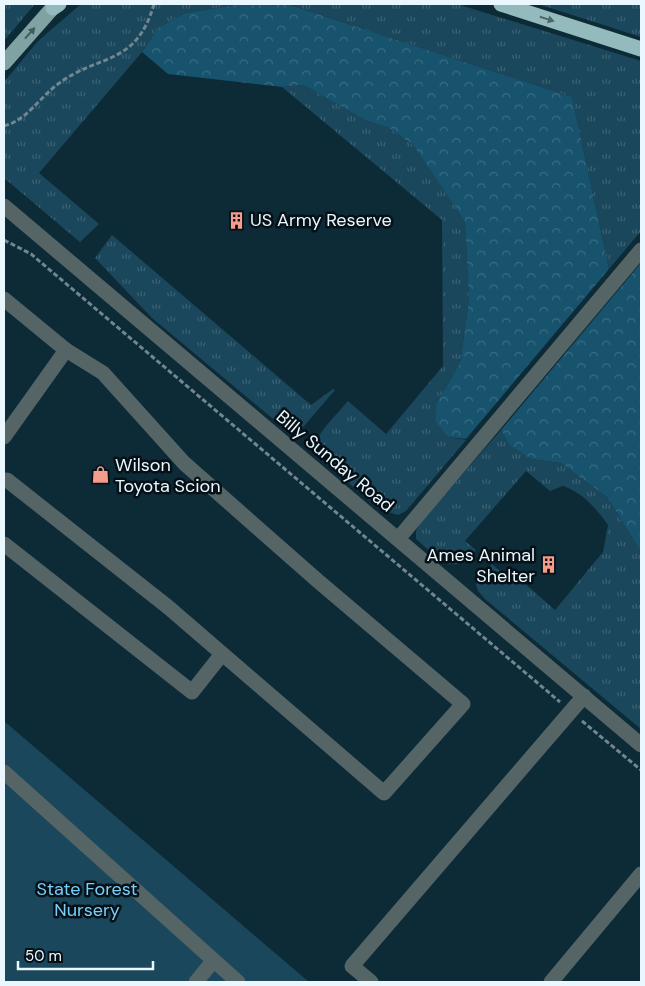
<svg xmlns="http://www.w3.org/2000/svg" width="645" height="986" viewBox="0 0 645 986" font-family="'DM Sans',sans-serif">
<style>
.grass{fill:url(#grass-tufts)}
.forest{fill:url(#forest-crowns)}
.green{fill:#1a475b}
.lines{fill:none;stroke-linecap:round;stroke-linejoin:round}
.path{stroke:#708690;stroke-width:3;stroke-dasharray:5 2.5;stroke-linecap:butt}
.minor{stroke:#556465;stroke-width:15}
.major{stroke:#81a2a3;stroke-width:15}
.highway{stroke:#93babc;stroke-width:15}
.oneway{fill:#4c666a}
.oneway2{fill:#445a5d}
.labels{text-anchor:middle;stroke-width:5;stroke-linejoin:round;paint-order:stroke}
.poi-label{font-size:18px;fill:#eaf7fe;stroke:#061117;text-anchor:start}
.street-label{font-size:18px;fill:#eaf7fe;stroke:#061117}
.park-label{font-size:18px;fill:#79cffa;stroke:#061117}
</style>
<defs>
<pattern id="grass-tufts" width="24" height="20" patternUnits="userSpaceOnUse" patternTransform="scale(1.25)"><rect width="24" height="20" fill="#1a475b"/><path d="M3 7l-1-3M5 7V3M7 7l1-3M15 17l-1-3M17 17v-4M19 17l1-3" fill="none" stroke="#3b6274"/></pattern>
<pattern id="forest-crowns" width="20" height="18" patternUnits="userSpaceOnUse" patternTransform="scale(1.25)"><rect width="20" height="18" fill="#17536d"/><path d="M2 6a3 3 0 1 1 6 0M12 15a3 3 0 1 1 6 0" fill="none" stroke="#396c83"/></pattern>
</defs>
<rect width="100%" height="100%" fill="#0d2a37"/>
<g class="grass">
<path d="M4,4H35L4,41Z"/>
<path d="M81,4H242L185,13L158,28L142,52L39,173L99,224L80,242L4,178V82L38,41Z"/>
<path d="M287,4H457L641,61V231L609,269L572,97Z"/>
<path d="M538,4H641V37Z"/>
<path d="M303,85L365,120L389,128L413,145L465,220L469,300L460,363L436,404L435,422L448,437L466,440L406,511L398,515L381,510L314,454C312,436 337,415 348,401L386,434L443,366L442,220L282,87Z"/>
<path d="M112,235L311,405L333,389L335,390L299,432L290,433L152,318L95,258Z"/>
<path d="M501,430L510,446L531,459L561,463L608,498L641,552V729L485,599L478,591L476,584L492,564L502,573L515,575L555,610L603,552L608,525C596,508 583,493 563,486L550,491L526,471L465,541L476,550C452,580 438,557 416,539V531L421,522Z"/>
</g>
<g class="forest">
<path d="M242,4H287L572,97L609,269L466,439L448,437L435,422L436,404L460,363L469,300L465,221L413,145L389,128L365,120L303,85L282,87L168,74L142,52L158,28L185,13Z"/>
<path d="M641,263V552L608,498L561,463L531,459L510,446L501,430Z"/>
</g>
<path class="green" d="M4,721L309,982H4Z"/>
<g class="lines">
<g class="path">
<path d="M4,126C27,120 39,98 58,84C99,53 136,67 154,4"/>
<path d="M4,240L31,254L560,702"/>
<path d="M582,721L641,770"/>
</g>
<g class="minor">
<path d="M4,206L641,745"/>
<path d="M4,299L66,350L4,437"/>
<path d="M7,480L168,607L384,793L463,704L318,581L184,463L103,373L66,350"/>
<path d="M398,539L641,250"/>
<path d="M4,544L192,692L222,654"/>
<path d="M4,772L238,982"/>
<path d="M196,982L213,961"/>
<path d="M371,982L352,966L584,696"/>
<path d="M551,982L641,874"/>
</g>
<path class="major" d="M4,63L56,4"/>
<g class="highway">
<path d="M501,4L641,49"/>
<path d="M53,8L59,4"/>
</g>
</g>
<defs><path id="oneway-solid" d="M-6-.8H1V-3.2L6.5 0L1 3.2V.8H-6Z" transform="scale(1.25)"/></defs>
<use class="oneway" href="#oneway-solid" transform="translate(547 19) rotate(18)"/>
<use class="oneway2" href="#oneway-solid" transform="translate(30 33) rotate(-48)"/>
<defs>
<symbol id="building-bare" viewBox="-9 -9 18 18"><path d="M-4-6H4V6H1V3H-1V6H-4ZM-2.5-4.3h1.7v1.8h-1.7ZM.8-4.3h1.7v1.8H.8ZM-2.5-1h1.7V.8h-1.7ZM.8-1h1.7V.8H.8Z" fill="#f49d8d" stroke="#061117" stroke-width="2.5" paint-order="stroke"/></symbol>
<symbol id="shop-bare" viewBox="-9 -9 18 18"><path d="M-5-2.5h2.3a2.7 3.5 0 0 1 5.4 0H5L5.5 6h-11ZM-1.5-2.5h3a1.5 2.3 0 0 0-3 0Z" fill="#f49d8d" stroke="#061117" stroke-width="2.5" paint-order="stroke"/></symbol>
</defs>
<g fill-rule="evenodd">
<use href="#building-bare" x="224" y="208" width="25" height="25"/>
<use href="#shop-bare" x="88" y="462" width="25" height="25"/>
<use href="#building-bare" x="536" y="552" width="25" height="25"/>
</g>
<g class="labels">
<g class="poi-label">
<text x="250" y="226">US Army Reserve</text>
<text x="115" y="471">Wilson<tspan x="115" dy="21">Toyota Scion</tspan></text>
<text x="535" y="561" text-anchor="end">Ames Animal<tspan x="535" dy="21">Shelter</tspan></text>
</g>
<g class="street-label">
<text transform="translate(335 461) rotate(40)" y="6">Billy Sunday Road</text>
</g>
<g class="park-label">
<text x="87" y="895">State Forest<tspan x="87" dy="21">Nursery</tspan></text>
</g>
</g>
<rect width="645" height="986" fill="none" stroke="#eaf7fe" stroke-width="10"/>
<path d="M18 961v8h135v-8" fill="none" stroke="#eaf7fe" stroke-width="2.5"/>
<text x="25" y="961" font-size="15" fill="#eaf7fe" stroke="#061117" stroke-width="4" paint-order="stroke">50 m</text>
</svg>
